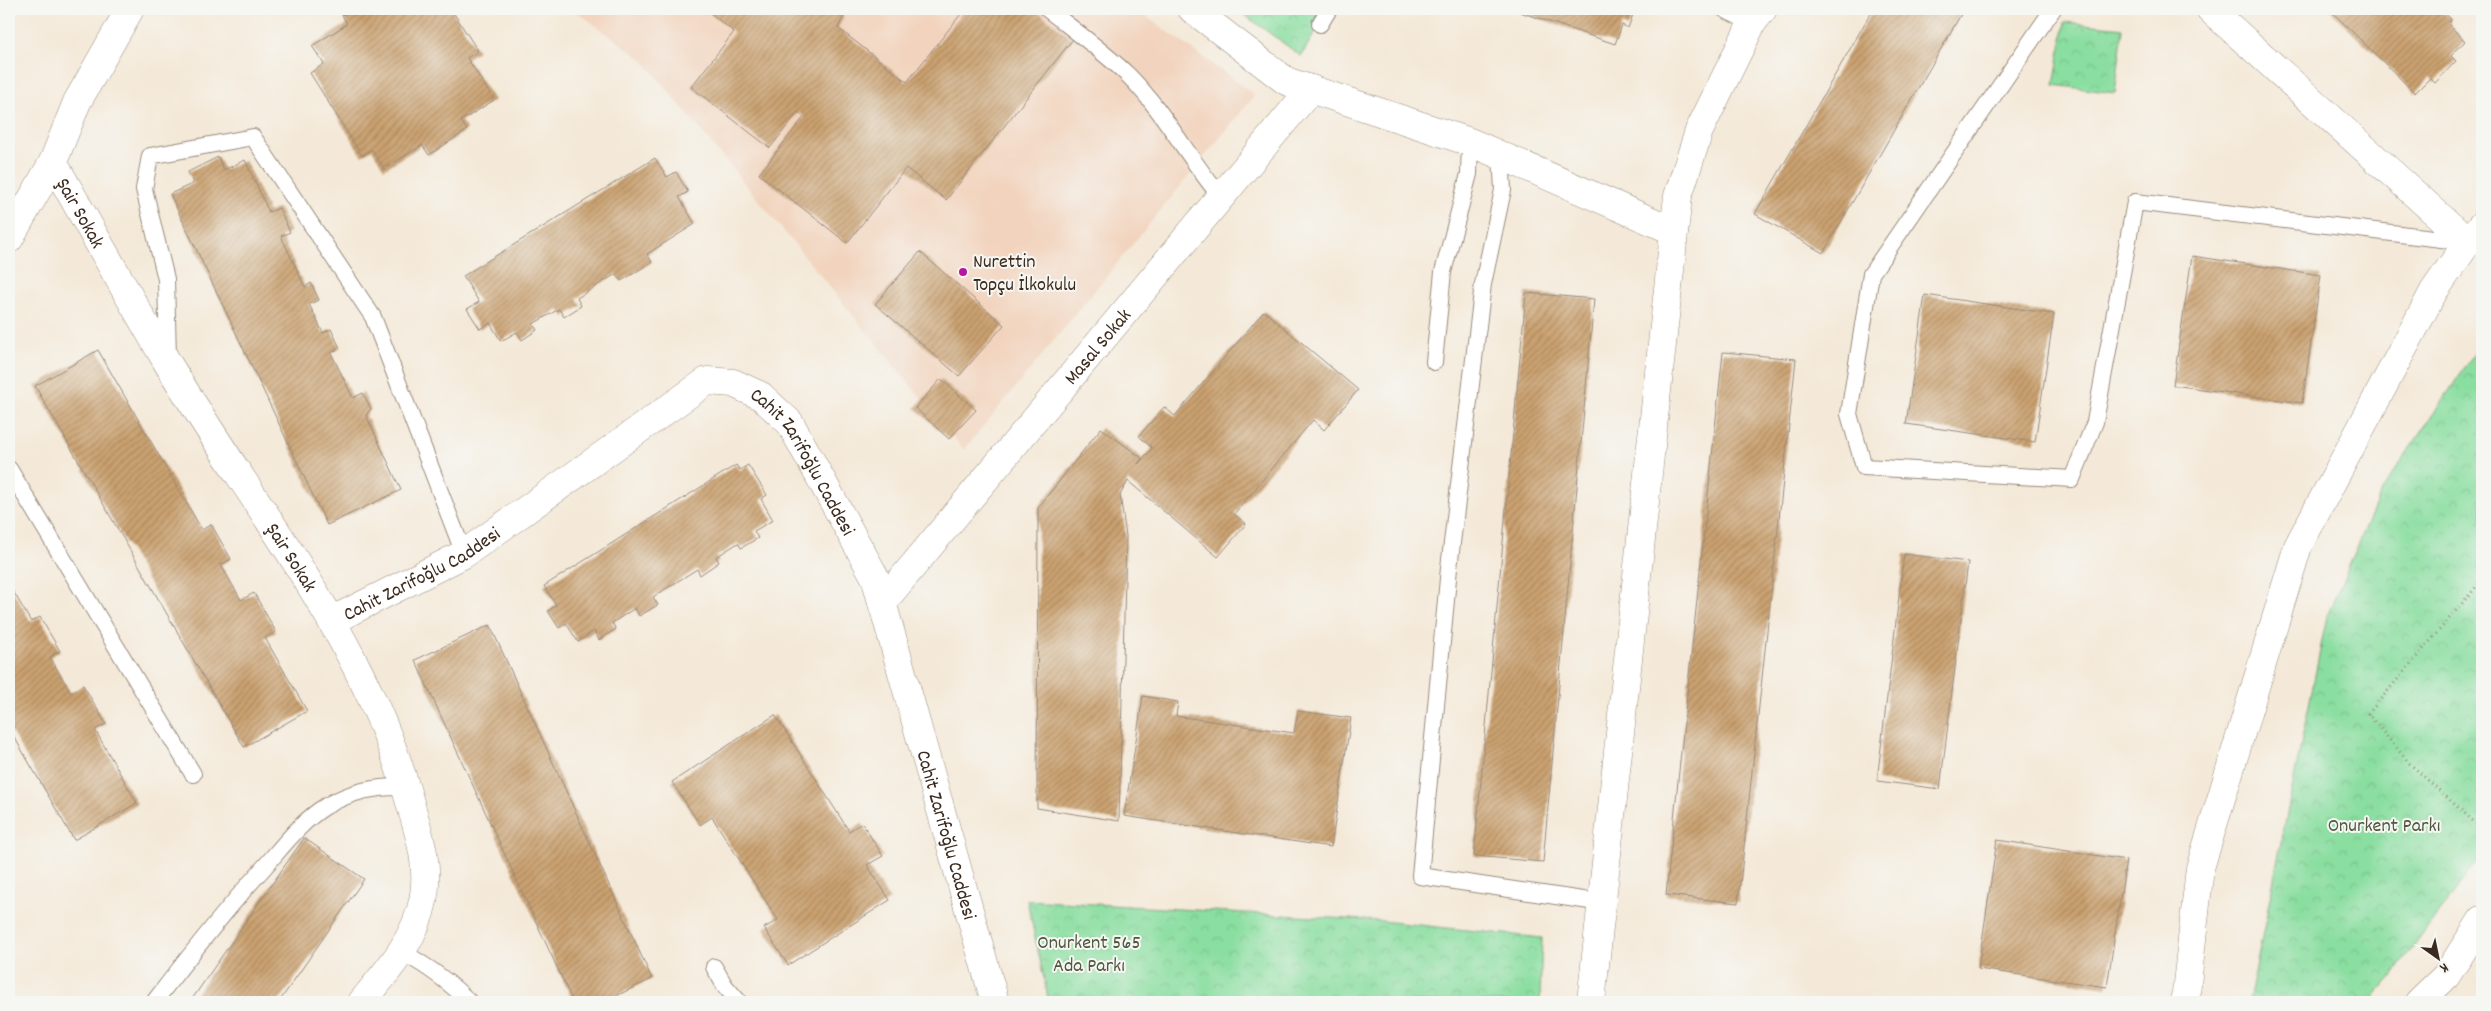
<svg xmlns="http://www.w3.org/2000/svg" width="2491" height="1011" viewBox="0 0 2491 1011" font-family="Dekko,sans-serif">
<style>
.built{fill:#f2d4be}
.park{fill:url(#park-crowns);stroke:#62845f}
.building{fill:url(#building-hatch)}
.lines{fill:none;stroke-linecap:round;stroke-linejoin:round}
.lane-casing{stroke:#988a7b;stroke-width:18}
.street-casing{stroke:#988a7b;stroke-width:29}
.secondary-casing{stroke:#988a7b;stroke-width:29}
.path{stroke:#988a7b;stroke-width:3;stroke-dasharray:1 4;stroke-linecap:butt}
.lane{stroke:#fff;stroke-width:16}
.street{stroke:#fff;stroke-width:28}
.secondary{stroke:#fff;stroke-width:28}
.poi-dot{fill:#b5179e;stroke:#f6f6f2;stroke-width:2}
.labels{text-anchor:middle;stroke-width:4;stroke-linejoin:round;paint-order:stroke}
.street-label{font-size:20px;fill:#3b2a1e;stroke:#f6f6f2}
.poi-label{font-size:20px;fill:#3b2a1e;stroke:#f6f6f2;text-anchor:start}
.park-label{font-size:20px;fill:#4f573e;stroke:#f6f6f2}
</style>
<defs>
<pattern id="park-crowns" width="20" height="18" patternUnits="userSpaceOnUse" patternTransform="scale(1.25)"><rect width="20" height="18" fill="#8adea0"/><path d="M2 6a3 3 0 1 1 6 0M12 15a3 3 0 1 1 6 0" fill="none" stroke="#78bf89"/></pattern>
<pattern id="building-hatch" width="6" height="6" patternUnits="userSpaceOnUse" patternTransform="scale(1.25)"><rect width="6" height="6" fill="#cba271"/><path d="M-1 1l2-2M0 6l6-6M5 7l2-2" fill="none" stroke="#a6845c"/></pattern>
</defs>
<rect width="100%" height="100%" fill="#f6f6f2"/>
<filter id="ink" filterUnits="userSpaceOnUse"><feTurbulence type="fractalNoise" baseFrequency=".02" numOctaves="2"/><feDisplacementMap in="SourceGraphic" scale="10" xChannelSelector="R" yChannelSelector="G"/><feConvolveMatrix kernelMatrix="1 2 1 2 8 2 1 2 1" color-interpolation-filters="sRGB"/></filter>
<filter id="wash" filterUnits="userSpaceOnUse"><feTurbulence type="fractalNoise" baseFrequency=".0096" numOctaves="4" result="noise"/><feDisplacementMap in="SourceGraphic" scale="20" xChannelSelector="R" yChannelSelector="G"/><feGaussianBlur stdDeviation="1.12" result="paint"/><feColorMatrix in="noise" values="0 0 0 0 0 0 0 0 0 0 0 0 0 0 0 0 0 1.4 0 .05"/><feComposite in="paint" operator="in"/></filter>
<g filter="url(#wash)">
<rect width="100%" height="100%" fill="#f4e9d8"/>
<path class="built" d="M573,9H1136L1255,95L964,450L642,59Z"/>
<g class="park">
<path d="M1245,9H1329L1301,56L1242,13Z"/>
<path d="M2065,22L2123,28L2115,93L2054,85Z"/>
<path d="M2482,342V855L2391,977L2369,1002H2249L2327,616L2383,488Z"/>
<path d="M1027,900L1381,921L1542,938L1540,1002H1049Z"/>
</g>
<g id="blocks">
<g class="building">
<path d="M352,9H451L478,51L467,58L494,100L461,121L467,130L429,155L422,145L384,169L372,149L362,156L310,73L324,64L312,46L347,24L342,15Z"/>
<path d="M705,9H834L844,16L838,28L907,82L965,9H1035L1073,39L946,200L906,168L847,243L759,174L804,117L798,112L770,148L691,87L734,32Z"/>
<path d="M1511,9H1635L1628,28L1622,25L1615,44Z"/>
<path d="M1873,9H1964L1823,253L1755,214Z"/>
<path d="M2329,9H2440L2451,19L2449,25L2465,41L2451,56L2456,61L2435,83L2430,78L2415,93Z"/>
<path d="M218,157L224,170L245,160L269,212L279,208L290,232L281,236L305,287L311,283L319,300L309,304L323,333L331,329L340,348L331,353L353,398L363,393L371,409L366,415L401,490L327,525L170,194L194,183L188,172Z"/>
<path d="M655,158L667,177L676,172L688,192L679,197L695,224L647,254L652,262L621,281L616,274L577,298L581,306L564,317L559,309L533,324L537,330L522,340L517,332L501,341L490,323L480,329L467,309L479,302L463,276Z"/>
<path d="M920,252L1004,325L959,376L875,304Z"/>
<path d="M2192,256L2321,275L2302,403L2173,385Z"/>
<path d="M1526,293L1594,299L1543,862L1474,856Z"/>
<path d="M1925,295L2054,314L2035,442L1906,424Z"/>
<path d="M1264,311L1358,390L1324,430L1313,420L1234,514L1246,524L1218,557L1128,481L1120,495L1126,536L1119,821L1037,808L1038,508L1101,428L1142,458L1138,464L1152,448L1139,436L1164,407L1175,416Z"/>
<path d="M98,350L202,530L211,524L231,559L221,565L241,600L254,593L276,632L265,638L307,711L244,747L35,386Z"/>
<path d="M1723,352L1796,359L1738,903L1666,895Z"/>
<path d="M941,379L976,410L949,439L915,408Z"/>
<path d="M736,465L740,470L748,465L767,495L761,499L773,520L754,531L758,538L741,548L738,543L716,557L719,562L700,575L697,569L653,597L658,605L639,616L635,608L612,623L616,629L599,640L594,631L578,642L566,623L559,628L548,611L556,605L544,586Z"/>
<path d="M1904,554L1968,562L1940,789L1877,781Z"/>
<path d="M9,584L31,622L40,617L60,651L50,657L71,693L83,685L106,724L95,730L137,803L74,840L9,728Z"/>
<path d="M490,625L652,979L603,1002H573L415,660Z"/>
<path d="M1143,696L1178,702L1176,716L1294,733L1298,711L1351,718L1331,847L1124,816Z"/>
<path d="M775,715L849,831L862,823L883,856L867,865L890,900L788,965L764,928L778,920L712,817L700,825L672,782Z"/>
<path d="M304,838L364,879L279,1002H190Z"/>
<path d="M1997,840L2126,860L2107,987L1978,969Z"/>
</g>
</g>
</g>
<g filter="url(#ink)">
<use href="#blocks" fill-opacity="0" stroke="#988a7b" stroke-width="1"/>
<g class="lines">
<defs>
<g id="lane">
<path d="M1047,9C1074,30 1103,51 1128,75C1164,111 1188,158 1221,197"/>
<path d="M1724,9L1752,23"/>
<path d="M2053,9L1871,274L1849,414L1864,467L2072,479L2095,422L2135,202L2466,242"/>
<path d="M1320,24L1329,9"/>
<path d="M1501,155L1503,190L1483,284L1449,568L1420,876L1603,903"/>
<path d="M168,357L166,279L144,189L150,156L253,137L373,317L464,554"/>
<path d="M1434,362L1443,272L1469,174L1470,142"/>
<path d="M9,469L193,774"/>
<path d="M402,952C427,966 449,981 469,1002"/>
<path d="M714,967L725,986L739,1002"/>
<path d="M154,1002C190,955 227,908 267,864C285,843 303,820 326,806C352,791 376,786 406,787"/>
</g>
<g id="street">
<path d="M1192,9L1286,81L1470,142L1674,231"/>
<path d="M2210,9L2468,242"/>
<path id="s1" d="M53,162C91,229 128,296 167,362C254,508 366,639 411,806C420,837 430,868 423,901C415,941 387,971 362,1002"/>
<path id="s2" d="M882,603L1311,89"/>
<path id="s3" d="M333,620L464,554L707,381L733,383L761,396L790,423L875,577L995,1002"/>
<path d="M1591,1002L1678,196L1699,131L1752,23L1763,9"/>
<path d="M2185,1002L2200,868L2298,546L2434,291L2468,242L2482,225"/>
</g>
<g id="secondary">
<path d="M9,239L53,162L77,102L130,9"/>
<path d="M2419,1002L2446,976L2482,920"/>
</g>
</defs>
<use href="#lane" class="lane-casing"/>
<use href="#street" class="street-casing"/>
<use href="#secondary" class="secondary-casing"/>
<path class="path" d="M2482,580L2368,714L2409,763L2482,829"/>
<use href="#lane" class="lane"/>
<use href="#street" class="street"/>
<use href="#secondary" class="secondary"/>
</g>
</g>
<circle class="poi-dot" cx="963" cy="272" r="5"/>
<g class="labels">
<g class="street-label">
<text dy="7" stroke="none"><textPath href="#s1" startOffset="58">Şair Sokak</textPath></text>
<text dy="7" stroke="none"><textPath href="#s2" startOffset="335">Masal Sokak</textPath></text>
<text dy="7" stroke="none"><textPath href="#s3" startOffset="580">Cahit Zarifoğlu Caddesi</textPath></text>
<text dy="7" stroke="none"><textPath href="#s1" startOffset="462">Şair Sokak</textPath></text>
<text dy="7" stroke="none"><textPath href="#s3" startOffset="100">Cahit Zarifoğlu Caddesi</textPath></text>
<text dy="7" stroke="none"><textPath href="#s3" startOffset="985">Cahit Zarifoğlu Caddesi</textPath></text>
</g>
<g class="poi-label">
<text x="973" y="267">Nurettin<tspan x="973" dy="23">Topçu İlkokulu</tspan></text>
</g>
<g class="park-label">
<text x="2384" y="831">Onurkent Parkı</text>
<text x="1089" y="948">Onurkent 565<tspan x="1089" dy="23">Ada Parkı</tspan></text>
</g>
</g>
<rect width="2491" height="1011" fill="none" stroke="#f6f6f2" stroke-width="30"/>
<g transform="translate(2438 958) rotate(147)" stroke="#f6f6f2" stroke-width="4" paint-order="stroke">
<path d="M0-4L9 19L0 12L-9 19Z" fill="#3b2a1e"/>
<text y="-8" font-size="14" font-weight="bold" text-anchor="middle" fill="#3b2a1e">K</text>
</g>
</svg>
